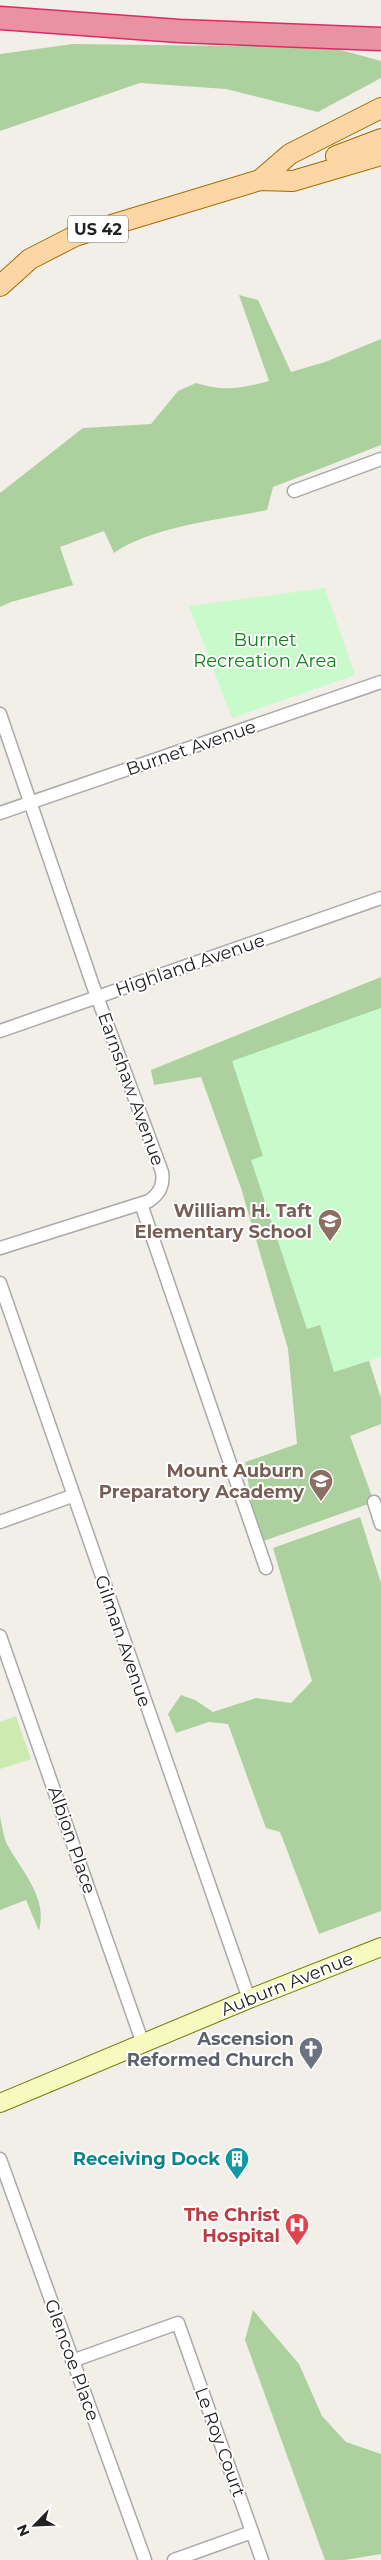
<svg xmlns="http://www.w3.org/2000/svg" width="381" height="2560" viewBox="0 0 381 2560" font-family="Montserrat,sans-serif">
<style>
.grass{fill:#cdebb0}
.forest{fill:#add19e}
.park{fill:#c8facc}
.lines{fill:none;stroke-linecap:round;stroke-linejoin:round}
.minor-casing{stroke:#a9a9a9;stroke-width:15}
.secondary-casing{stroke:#707d05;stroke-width:20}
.primary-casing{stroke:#a06b00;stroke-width:22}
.motorway-casing{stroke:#dc2a67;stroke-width:25}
.minor{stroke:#fff;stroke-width:12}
.secondary{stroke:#f7fabf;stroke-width:18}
.primary{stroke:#fcd6a4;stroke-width:20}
.motorway{stroke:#e892a2;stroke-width:22}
.labels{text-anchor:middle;stroke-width:4;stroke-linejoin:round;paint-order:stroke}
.shield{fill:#fff;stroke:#646464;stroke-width:1}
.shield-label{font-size:16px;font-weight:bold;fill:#222}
.park-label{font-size:18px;fill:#0c8416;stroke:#fff}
.street-label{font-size:18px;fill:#222;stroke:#fff}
.education-label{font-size:18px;font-weight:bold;fill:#785e54;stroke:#fff;text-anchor:end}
.worship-label{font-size:18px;font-weight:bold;fill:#5b616d;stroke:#fff;text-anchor:end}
.culture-label{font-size:18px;font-weight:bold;fill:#0d838f;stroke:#fff;text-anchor:end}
.health-label{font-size:18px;font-weight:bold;fill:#be3a42;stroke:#fff;text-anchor:end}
</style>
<rect width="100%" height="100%" fill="#f2efe9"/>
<path class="grass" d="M16,1716L31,1759L0,1769V1722Z"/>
<g class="forest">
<path d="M73,44L330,47L381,61V78L318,112L226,89L140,83L0,131V54Z"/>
<path d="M239,295L258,300L291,372L325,362L381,339V445L273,487L267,510C223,519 149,527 114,553L104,531L60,547L73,585L11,602L0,607V493L83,428L151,424L178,391L196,383C225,392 241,388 269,381Z"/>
<path d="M381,977V1022L344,1283L381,1398V1424L350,1436L374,1502L258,1543L245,1462L297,1444L288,1349L241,1188L201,1077L154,1085L151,1070Z"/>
<path d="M360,1517L381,1583V1911L319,1934L280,1832L266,1828L228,1724L209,1722L176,1733L168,1714L181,1695L195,1700L213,1712L256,1698L291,1703L312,1681L273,1548Z"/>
<path d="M0,1816C2,1825 3,1837 8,1846C23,1873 48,1898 39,1931L26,1900L0,1910Z"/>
<path d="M253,2310L299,2364L322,2416L346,2442L381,2454V2554L345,2560H325L245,2340Z"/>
</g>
<g class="park">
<path d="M325,588L355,675L232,718L189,606Z"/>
<path d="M381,1008V1357L334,1372L320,1325L307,1329L251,1160L263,1156L232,1061Z"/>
</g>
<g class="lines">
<defs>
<g id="minor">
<path d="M294,491L381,459"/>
<path d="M0,714L92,983L162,1172C164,1185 160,1193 149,1201L0,1248"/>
<path d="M0,813L381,682"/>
<path d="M0,1031L381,898"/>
<path d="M141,1204L266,1568"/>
<path d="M0,1283L249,1999"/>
<path d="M374,1502L381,1524"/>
<path d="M0,1522L72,1496"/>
<path d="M0,1636L143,2044"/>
<path d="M0,2159L145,2560"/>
<path d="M72,2361L178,2323L262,2560"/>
<path d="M174,2560L252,2532"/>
</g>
<path id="secondary" d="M0,2103L249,1999L381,1947"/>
<g id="primary">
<path d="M336,156L381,139"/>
<path d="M260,180L290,154L381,108"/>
<path d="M0,286L30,259L75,236L260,180L293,181L381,155"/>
</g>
<path id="motorway" d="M0,18L179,31L381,39"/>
</defs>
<use href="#minor" class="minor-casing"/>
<use href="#secondary" class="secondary-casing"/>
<use href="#primary" class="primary-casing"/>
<use href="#motorway" class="motorway-casing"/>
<use href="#minor" class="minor"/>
<use href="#secondary" class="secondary"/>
<use href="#primary" class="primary"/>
<use href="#motorway" class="motorway"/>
</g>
<defs>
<symbol id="school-pin" viewBox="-11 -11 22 30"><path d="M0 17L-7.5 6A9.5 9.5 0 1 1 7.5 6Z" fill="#8d6e63" stroke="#fff"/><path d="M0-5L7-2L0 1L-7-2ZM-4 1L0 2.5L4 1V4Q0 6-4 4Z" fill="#fff"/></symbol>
<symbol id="church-pin" viewBox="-11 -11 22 30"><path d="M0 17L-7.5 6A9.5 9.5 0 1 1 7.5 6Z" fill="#6b7280" stroke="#fff"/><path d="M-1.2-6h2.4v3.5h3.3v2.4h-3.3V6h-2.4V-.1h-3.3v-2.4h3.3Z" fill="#fff"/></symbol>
<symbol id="building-pin" viewBox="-11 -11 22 30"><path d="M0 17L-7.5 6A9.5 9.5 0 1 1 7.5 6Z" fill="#0f9aa8" stroke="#fff"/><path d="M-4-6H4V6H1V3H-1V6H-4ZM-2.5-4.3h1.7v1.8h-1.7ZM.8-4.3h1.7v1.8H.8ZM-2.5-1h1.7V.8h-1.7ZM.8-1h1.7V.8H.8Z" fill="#fff"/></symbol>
<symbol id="hospital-pin" viewBox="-11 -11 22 30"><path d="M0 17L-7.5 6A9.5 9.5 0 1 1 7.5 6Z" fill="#e0444e" stroke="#fff"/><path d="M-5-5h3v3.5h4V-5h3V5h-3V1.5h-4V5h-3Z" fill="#fff"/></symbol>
</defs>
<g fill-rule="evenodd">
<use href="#school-pin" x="316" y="1207" width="28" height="38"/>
<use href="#school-pin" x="307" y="1467" width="28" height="38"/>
<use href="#church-pin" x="297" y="2035" width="28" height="38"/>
<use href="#building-pin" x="223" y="2145" width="28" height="38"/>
<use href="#hospital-pin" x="283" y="2211" width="28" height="38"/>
</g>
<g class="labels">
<rect class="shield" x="68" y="215.5" width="60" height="27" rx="4"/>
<g class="shield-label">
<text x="98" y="235">US 42</text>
</g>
<g class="park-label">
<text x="265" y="646">Burnet<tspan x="265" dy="21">Recreation Area</tspan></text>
</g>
<g class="street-label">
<text transform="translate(191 748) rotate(-19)" y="6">Burnet Avenue</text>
<text transform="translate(190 965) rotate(-19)" y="6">Highland Avenue</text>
<text transform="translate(131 1089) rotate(70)" y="6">Earnshaw Avenue</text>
<text transform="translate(123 1641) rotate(71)" y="6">Gilman Avenue</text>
<text transform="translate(72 1840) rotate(71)" y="6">Albion Place</text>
<text transform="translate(287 1984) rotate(-22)" y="6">Auburn Avenue</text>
<text transform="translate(72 2360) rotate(70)" y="6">Glencoe Place</text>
<text transform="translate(220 2442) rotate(70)" y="6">Le Roy Court</text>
</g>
<g class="education-label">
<text x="312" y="1217">William H. Taft<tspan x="312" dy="21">Elementary School</tspan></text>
<text x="304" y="1477">Mount Auburn<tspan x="304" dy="21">Preparatory Academy</tspan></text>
</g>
<g class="worship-label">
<text x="294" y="2045">Ascension<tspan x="294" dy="21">Reformed Church</tspan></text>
</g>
<g class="culture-label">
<text x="220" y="2165">Receiving Dock</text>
</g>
<g class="health-label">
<text x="280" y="2221">The Christ<tspan x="280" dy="21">Hospital</tspan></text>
</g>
</g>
<g transform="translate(35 2525) rotate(246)" stroke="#ffffff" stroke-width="4" paint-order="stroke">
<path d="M0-4L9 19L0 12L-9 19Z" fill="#222222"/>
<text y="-8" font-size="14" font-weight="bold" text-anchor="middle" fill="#222222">N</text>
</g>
</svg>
